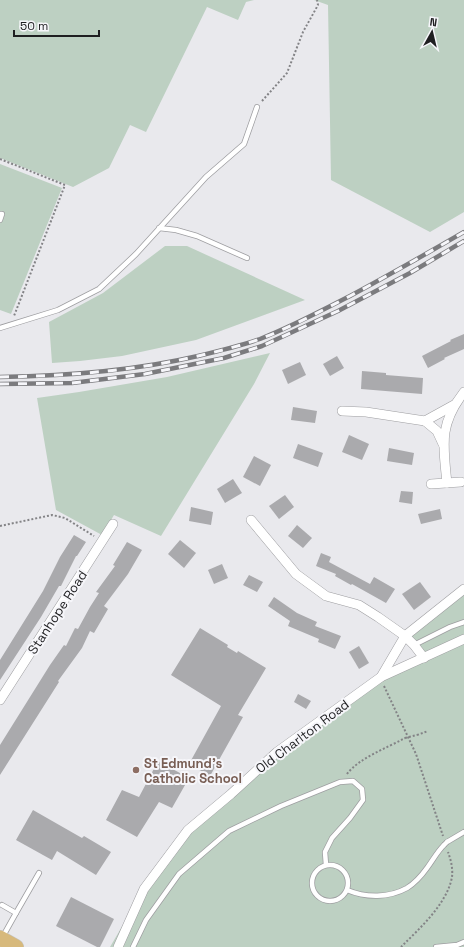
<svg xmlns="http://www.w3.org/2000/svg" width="464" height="947" viewBox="0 0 464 947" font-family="'Space Grotesk',sans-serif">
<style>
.green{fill:#bdd0c2}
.building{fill:#aaaaad}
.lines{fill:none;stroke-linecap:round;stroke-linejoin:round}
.lane-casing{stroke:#9e9ea1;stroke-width:6}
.street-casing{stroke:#9e9ea1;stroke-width:10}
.primary-casing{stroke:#c5c5c5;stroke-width:16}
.path{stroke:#838386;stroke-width:2;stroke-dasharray:2 2;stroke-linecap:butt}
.lane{stroke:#fff;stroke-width:4.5}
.street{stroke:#fff;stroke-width:9}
.primary{stroke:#d7b97c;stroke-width:15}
.rail-casing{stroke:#7b7b7e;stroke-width:4.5}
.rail{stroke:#f6f6fa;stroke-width:3;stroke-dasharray:9;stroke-linecap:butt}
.lane-bridge-casing{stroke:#9e9ea1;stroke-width:6;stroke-linecap:butt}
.path-bridge{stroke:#838386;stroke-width:2;stroke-dasharray:2 2;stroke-linecap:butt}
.lane-bridge{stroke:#fff;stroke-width:4.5}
.education-dot{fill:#8d6e63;stroke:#f6f6fa;stroke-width:1.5}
.labels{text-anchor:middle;stroke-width:4;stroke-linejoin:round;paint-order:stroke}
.street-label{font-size:13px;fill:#1f1f21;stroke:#f6f6fa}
.education-label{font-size:13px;font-weight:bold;fill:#785e54;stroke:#f6f6fa;text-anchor:start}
</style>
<rect width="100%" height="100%" fill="#e9e9ed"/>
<g class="green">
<path d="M0,0H254L246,2L238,20L207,7L146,132L130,125L109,168L73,187L0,158Z"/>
<path d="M314,0H464V212L430,232L331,180L328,5Z"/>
<path d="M0,164L62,188L11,314L0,310Z"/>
<path d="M165,246H187L305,300L196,340L122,356L80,361L52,363L49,322L103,293Z"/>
<path d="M270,353L254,384L161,536L114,515L102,535L56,510L37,398L79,392L167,377Z"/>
<path d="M464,589V947H110L144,889L188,830L277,752L381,677L424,658L405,636Z"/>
</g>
<g class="building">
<path d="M464,334V349L444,358L445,359L428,368L422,356L451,341L450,340Z"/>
<path d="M337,356L344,368L330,376L323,364Z"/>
<path d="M300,362L306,375L288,384L282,370Z"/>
<path d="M362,371L386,373V375L423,378L422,394L361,389Z"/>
<path d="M293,407L317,411L315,423L291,420Z"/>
<path d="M349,435L369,444L362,460L342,452Z"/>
<path d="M298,444L323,453L318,467L293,458Z"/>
<path d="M389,448L414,453L412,465L387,461Z"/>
<path d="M254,456L271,465L260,486L243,477Z"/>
<path d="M233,479L242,493L225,503L217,489Z"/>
<path d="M401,491L413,492L412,504L399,502Z"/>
<path d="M285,495L294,507L279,519L269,506Z"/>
<path d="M191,507L213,512L211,525L189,521Z"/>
<path d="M440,509L442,519L421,524L418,514Z"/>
<path d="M297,525L312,538L303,548L288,536Z"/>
<path d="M74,535L86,542L77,556H76L61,586H59L41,617L0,680V660L43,591L60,557Z"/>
<path d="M180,540L196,553L184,568L168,554Z"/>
<path d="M127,542L142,550L128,574L104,606L108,609L94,633L90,631L82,648L58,681L59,682L0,775V745L50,665L64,645L66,646L75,628L78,629L90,607L99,593L96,592L115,566L113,565Z"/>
<path d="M321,553L331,557L329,562L370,584L374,577L395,589L386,603L352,584L351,585L335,576L336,574L316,566Z"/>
<path d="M222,564L228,578L214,584L208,570Z"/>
<path d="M249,575L263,582L257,592L243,585Z"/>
<path d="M420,582L431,597L414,610L402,594Z"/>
<path d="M274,597L297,613L317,622L315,626L341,636L335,649L318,642L319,639L288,626L290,621L268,606Z"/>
<path d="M200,628L228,645L227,647L237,653L238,651L266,668L238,715L243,717L210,776L189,764L221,706L171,675Z"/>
<path d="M359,646L369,663L359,669L349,652Z"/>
<path d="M298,694L311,701L306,709L294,702Z"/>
<path d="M158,761L189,778L172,808L159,802L137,837L106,820L122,790L139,797Z"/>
<path d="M33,810L82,838L84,836L111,852L96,875L57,851L52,860L16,840Z"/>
<path d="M71,897L114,919L100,947H97L56,926Z"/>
</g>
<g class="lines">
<defs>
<g id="lane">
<path d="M0,214H2L0,220"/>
<path d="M159,228L176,230L197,236L247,258"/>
<path d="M0,328L58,310L99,289L136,254L206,177L244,144L257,107"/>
<path d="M414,645L450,627L464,622"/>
<path d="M447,842L464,832"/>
<circle cx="330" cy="883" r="18"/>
<path d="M347,890C366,898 389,898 407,888C415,883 422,875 427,868C433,860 437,852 444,845"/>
<path d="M2,905L16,913L2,938"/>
<path d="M16,913L39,873"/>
<path d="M133,947L146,920L179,874L229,831L281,806L340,782L353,781L362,789L363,800L350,818L332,838L325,852L326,865"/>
<path d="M436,947L457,945L464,942"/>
</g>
<g id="street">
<path d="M342,411L366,412L425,421L454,405"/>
<path d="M425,421L437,431L443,444"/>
<path d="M447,483C443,444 439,424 464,392"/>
<path d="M431,484L461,482"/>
<path d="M251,520L296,574L326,596L359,605L378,617L405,636L414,645L424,658"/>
<path d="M381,677L405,636L464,589"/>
<path d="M0,700L113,524"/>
<path d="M118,947L144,889L188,830L231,794L277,752L381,677L464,639"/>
</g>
<path id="primary" d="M0,938L16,947"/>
</defs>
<use href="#lane" class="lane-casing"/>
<use href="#street" class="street-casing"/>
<use href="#primary" class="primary-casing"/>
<g class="path">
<path d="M262,101L287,73L303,32L318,5L317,0"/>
<path d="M0,159L65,185L14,316"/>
<path d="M0,526L52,515L65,518L94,536"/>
<path d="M384,686L416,754L443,836"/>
<path d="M417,735L428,731"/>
<path d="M347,774C359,758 387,748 405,738"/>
<path d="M401,947C420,928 447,904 452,877C453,869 451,860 448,852"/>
</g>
<use href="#lane" class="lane"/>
<use href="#street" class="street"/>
<use href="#primary" class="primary"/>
<defs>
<g id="rail">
<path d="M0,377C67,376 133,371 198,356C219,351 240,346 260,339C291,327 321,311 350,296C389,275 426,254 464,232"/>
<path d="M0,384L72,383L145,374L224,358L262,346L338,311L410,273L464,241"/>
</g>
</defs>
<use href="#rail" class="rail-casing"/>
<use href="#rail" class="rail"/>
<defs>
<path id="lane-bridge" d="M444,845L447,842"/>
</defs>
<use href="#lane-bridge" class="lane-bridge-casing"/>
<path class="path-bridge" d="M405,738L417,735"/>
<use href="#lane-bridge" class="lane-bridge"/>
</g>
<circle class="education-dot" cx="136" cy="770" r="4"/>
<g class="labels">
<g class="street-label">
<text transform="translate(57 612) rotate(-57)" y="5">Stanhope Road</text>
<text transform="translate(302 736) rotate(-37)" y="5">Old Charlton Road</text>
</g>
<g class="education-label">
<text x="144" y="768">St Edmund's<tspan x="144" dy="15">Catholic School</tspan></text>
</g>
</g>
<g transform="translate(432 32) rotate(8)" stroke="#f6f6fa" stroke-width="3" paint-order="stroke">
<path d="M0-3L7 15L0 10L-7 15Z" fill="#1f1f21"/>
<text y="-6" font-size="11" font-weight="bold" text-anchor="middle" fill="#1f1f21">N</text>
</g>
<path d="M14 30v6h85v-6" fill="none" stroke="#1f1f21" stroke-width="2"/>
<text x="20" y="30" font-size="12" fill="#1f1f21" stroke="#f6f6fa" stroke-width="3" paint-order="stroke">50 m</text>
</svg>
